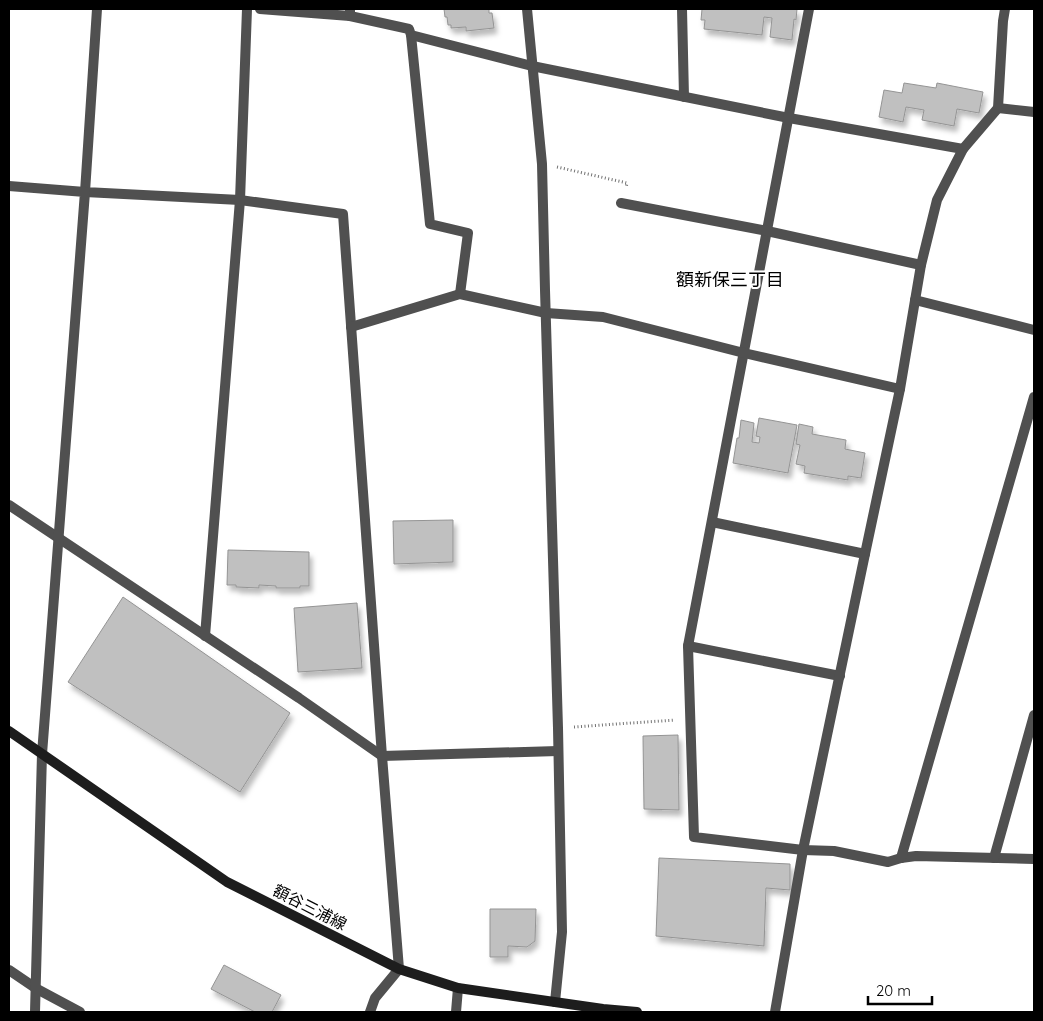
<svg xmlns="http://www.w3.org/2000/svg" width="1043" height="1021" viewBox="0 0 1043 1021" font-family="Quicksand,'Noto Sans JP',sans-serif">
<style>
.building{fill:#c0c0c0;stroke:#949494;filter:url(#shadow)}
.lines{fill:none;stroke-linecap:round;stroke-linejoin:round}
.path{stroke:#727272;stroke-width:3;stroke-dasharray:1 2.5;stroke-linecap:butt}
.minor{stroke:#505050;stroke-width:10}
.tertiary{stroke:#505050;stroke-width:10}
.secondary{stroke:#1d1d1d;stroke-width:10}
.labels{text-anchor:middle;stroke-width:4;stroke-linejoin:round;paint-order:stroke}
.street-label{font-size:16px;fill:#000;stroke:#fff}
.neighbourhood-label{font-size:18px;fill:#000;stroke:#fff}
</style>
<defs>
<filter id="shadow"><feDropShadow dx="3" dy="5.5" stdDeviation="2.5" flood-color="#0004"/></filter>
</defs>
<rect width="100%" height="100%" fill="#fff"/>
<g class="building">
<path d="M444,9H489V13H492L494,28L466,31V27L451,28V25H448L447,17H445Z"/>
<path d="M702,9H797L796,20L794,19L792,40L770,37L772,18L764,17L762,35L704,29L705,20H701Z"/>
<path d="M904,83L936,88L937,83L983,92L979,113L957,109L954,126L922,120L924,110L906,107L903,122L879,117L884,90L902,93Z"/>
<path d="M759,418L797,425L788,473L733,463L737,438H739L741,420L754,423L752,442L759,443L760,437L756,436Z"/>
<path d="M799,424L813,427L812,434L846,440L845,449L865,453L861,478L848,476V480L804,473L805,466L796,464L800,445L796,444Z"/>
<path d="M453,520V562L394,564L393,521Z"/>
<path d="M228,550L309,552V586H300V588H276V586L259,585V588L236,587V585H227Z"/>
<path d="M123,597L290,713L240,792L68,682Z"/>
<path d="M357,603L362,668L298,672L294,608Z"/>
<path d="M678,735L679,810L644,809L643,736Z"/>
<path d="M659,858L790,864V890L766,888L764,946L656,936Z"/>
<path d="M490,909H536L535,941L527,947L508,946V957H490Z"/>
<path d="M224,965L281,995L272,1012H255L211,989Z"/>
</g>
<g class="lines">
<g class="path">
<path d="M557,167L627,183L626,188"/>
<path d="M574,727L675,720"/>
</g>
<g class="minor">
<path d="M97,9L85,192L240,200L343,214L382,756L399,969L375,998L370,1012"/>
<path d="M260,9L350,16"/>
<path d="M350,9V16L409,29L411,35L532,66L789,118L963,149"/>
<path d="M682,9L684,97"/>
<path d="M809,9L688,646L694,837L803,850L834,851L888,862L901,858L916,856L1034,859"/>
<path d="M411,35L430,224L468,233L460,294"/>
<path d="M998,108L1034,112"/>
<path d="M621,203L767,231L921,265"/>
<path d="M915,300L1034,330"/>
<path d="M351,327L460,294L546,313L603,317L744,353L900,389"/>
<path d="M9,505L299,698L382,756L558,751"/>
<path d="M712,522L865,554L900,389L921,265L937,200L963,149L998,108L1003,21L1005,9"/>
<path d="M205,636L240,200L247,9"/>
<path d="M688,646L840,676"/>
<path d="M901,858L1034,397"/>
<path d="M994,858L1034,715"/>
<path d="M9,970L37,989L80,1012"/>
<path d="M456,1012L458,988"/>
<path d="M775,1012L803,850L865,554"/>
</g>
<g class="tertiary">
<path d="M527,9L542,164L545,290L558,728L562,932L555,1002"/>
<path d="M9,186L85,192L42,754L35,1012"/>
</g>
<path class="secondary" d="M9,731L227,882L399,969L458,988L603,1009L637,1012"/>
</g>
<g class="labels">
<g class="street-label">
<text transform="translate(310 907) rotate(27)" y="6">額谷三浦線</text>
</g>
<g class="neighbourhood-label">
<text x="730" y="286">額新保三丁目</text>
</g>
</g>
<rect width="1043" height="1021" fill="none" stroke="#000000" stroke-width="20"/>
<path d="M868 996v8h64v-8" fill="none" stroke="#000000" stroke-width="2.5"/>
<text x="876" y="996" font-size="15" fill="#000000" stroke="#ffffff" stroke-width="4" paint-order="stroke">20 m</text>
</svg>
